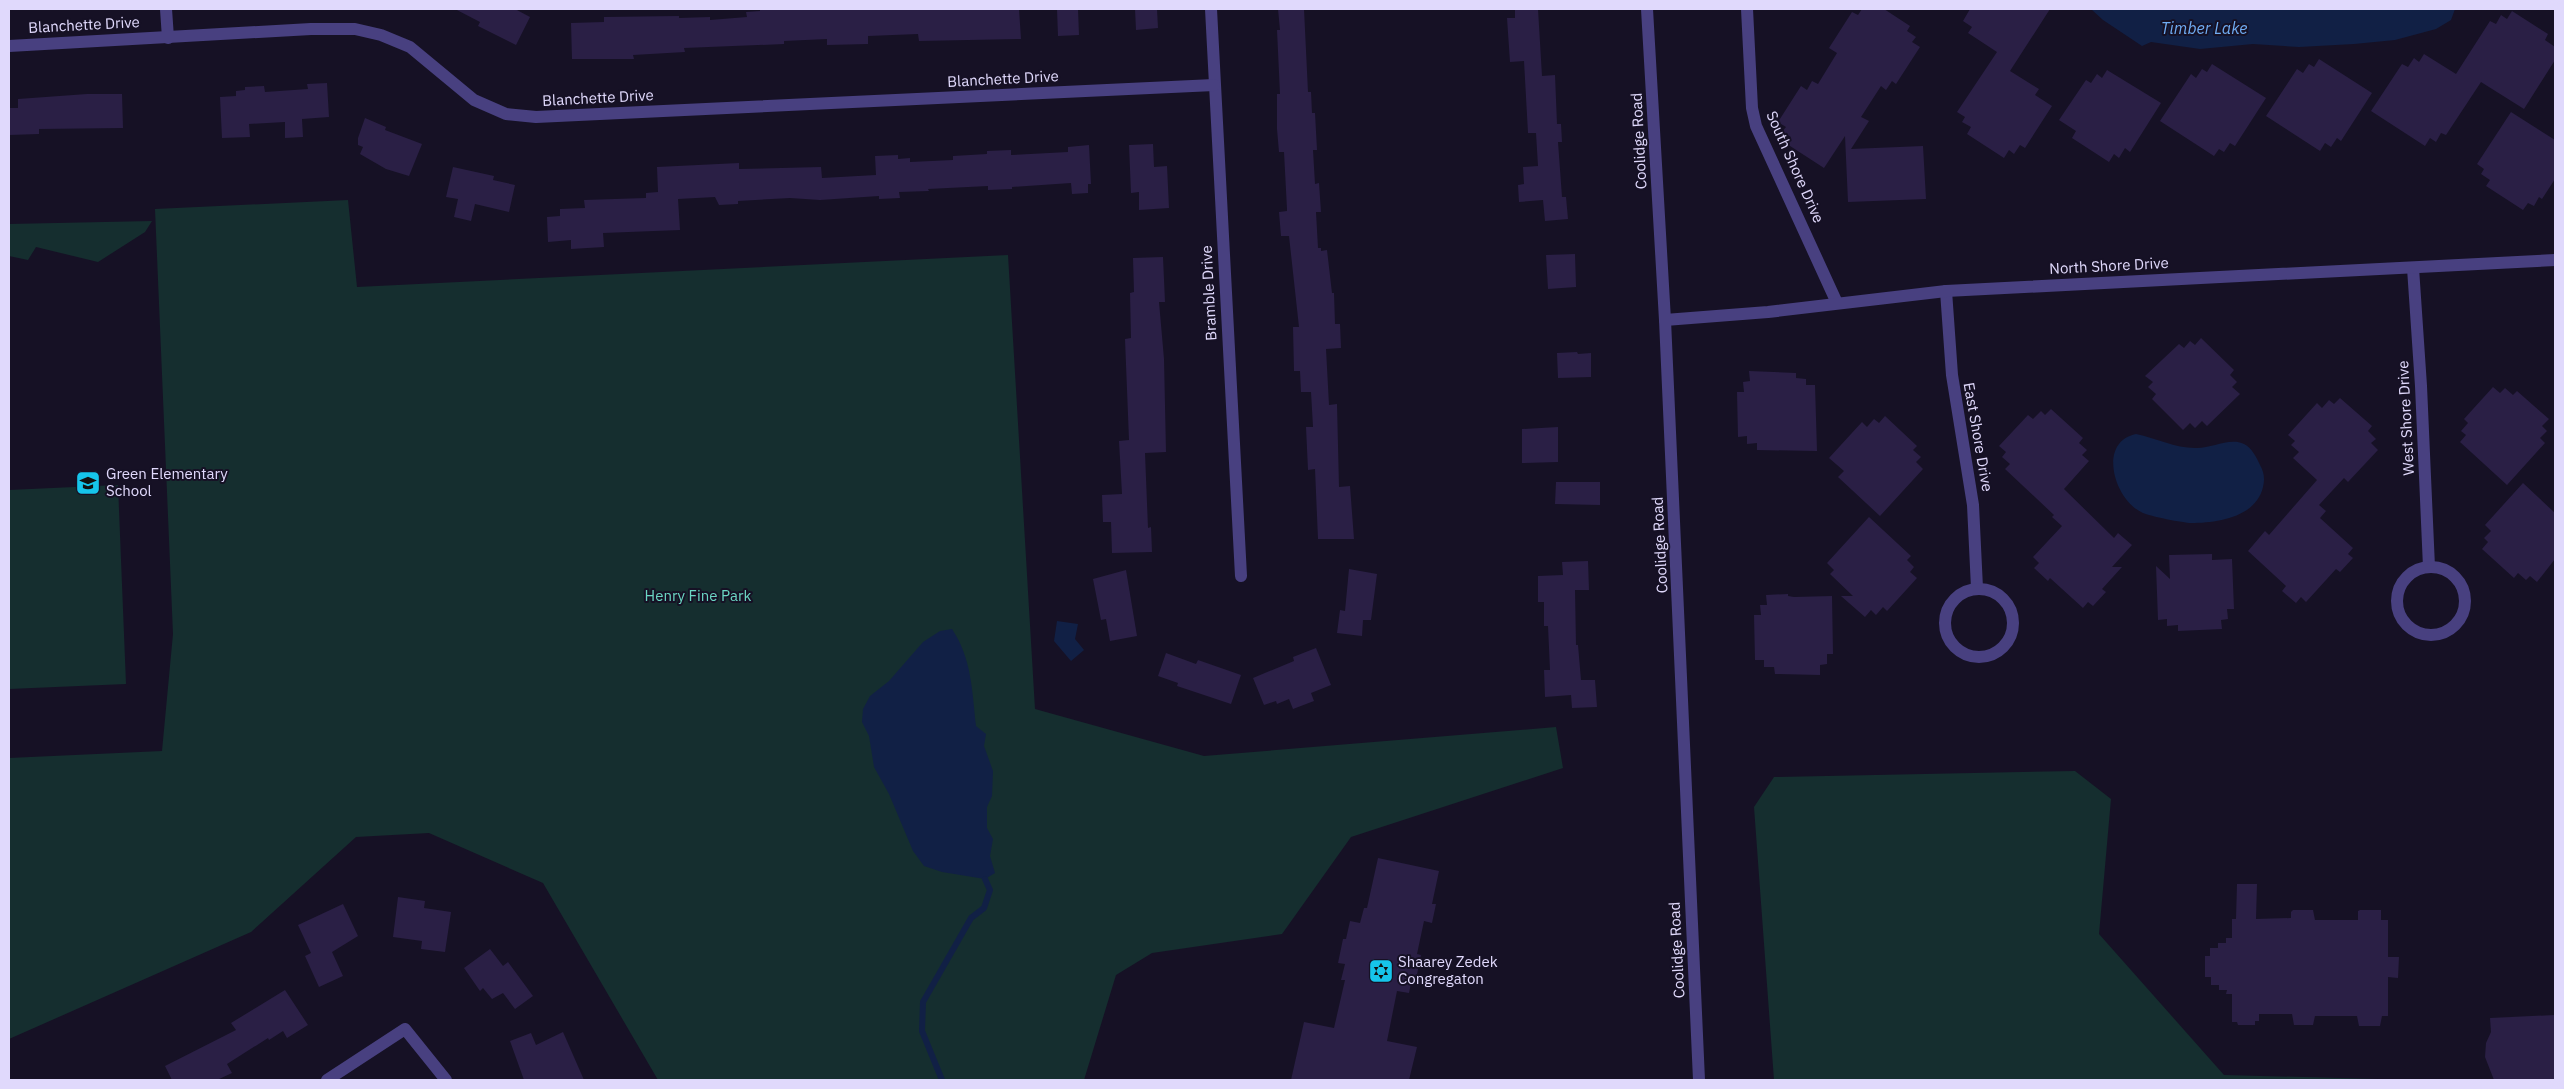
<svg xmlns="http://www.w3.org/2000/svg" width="2564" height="1089" viewBox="0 0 2564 1089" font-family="'IBM Plex Sans',sans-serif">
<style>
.green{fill:#152e2f}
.water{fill:#112045}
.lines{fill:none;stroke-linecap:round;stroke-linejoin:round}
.stream{stroke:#112045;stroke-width:6}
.building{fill:#2a1f45}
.minor{stroke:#484080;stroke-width:12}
.tertiary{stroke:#484080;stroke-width:12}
.labels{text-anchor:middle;stroke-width:4;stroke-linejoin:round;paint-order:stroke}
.street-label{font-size:15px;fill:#e0d9fc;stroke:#161125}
.poi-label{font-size:15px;fill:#e0d9fc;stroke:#161125;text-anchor:start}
.park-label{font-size:15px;fill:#6bd6c3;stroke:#161125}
.water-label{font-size:16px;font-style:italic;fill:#70acf3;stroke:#161125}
</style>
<rect width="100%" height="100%" fill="#161125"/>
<g class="green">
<path d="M348,200L357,287L1008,255L1035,709L1204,756L1556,727L1563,768L1351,837L1282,934L1152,953L1116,975L1084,1080H658L543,883L429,833L356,837L251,932L9,1039V758L162,751L173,634L155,209Z"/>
<path d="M152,221L145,232L98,262L36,247L28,260L9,256V224Z"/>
<path d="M118,485L126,684L9,689V490Z"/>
<path d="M2075,771L2111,799L2099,934L2224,1075L2415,1080H1774L1754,807L1774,777Z"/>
</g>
<g class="water">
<path d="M2091,9H2455L2451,20L2436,29L2395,40L2354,44L2299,47L2253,44L2200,49L2151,42L2142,46L2103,20Z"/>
<path d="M2136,434C2156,438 2175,448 2195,448C2211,449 2229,437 2244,444C2251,447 2257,458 2260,465C2264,472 2265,479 2263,487C2256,517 2218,523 2191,523C2184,523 2149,516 2143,513C2114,500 2097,442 2136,434Z"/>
<path d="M1057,621L1078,624L1075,639L1084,650L1071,661L1054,641Z"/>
<path d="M952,629C972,659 972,691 976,726L986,734L984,746L993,771L992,796L987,807V828L993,839L990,856L995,873L985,879L942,872L924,866L913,851L889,794L874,767L869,736L862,722L863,709L870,696L889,681L923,642L940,631Z"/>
</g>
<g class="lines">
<path class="stream" d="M942,1080L922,1031L923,1002L971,918L984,908L990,890L985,879"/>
</g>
<g class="building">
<path d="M455,9H515L530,17L516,45L478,26L480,22Z"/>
<path d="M760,9H1019L1021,39L919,41L918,34L868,36V44L827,45V39L784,41V44L684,48L685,52L633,55L634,59H572L571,23L604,22V17L679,16V18L710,17V20L747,17L746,12L760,11Z"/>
<path d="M1057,9H1078L1079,35L1058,36Z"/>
<path d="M1135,9H1157L1158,28L1136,30Z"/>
<path d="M1278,9H1304L1308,92H1311L1312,113H1315L1317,150H1313L1315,184L1319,183L1321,212H1316L1318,248H1321V251L1327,250L1332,293H1334L1335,324H1340L1341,348L1326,349L1329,405L1337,404L1339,487L1350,486L1354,539H1318L1315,469L1308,470L1306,427H1313L1311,392H1301L1300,371H1294L1293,327H1299L1289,236H1281L1279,212L1287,211V209L1284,152H1279L1277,129V94H1280L1277,30H1280Z"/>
<path d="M1515,9H1538L1542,76L1555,75L1557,124H1561L1562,142H1558L1562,197H1566L1568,219L1545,221L1543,200L1519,202L1518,185L1524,184L1523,167L1538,166L1536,133H1528L1524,61L1510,62L1507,18H1515Z"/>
<path d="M1862,9H1884L1910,26L1907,31L1916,37L1912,42L1920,47L1896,84L1892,81L1886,90L1881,86L1861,117L1869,121L1851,149L1923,146L1926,199L1848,202L1845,136L1824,168L1787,144L1791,137L1782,132L1786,127L1778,122L1801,86L1807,90L1812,81L1818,84L1837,53L1829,48L1852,12L1858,15Z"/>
<path d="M1970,9H2050L2010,71L2039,89L2035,95L2052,106L2025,148L2020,145L2014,154L2009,150L2004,158L1967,134L1971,127L1962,122L1965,117L1957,112L1997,52L1968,33L1972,27L1963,21Z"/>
<path d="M2512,11L2548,34L2545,40L2555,47V60L2524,109L2481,82L2446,135L2441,133L2436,142L2430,138L2425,146L2371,111L2402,64L2408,67L2414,58L2419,62L2424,54L2456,74L2490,21L2496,24L2501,15L2507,19Z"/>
<path d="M2319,59L2372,93L2341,141L2337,138L2331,147L2325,143L2320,151L2266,116L2297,69L2303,73L2309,64L2314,67Z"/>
<path d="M2212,64L2266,98L2235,146L2230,143L2224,152L2219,149L2214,156L2160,121L2191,74L2196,78L2202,69L2207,72Z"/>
<path d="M2107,70L2161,103L2130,152L2125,148L2119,158L2114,154L2109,162L2072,138L2076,131L2059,120L2086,80L2091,83L2097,74L2102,78Z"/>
<path d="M327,83L329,117L302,119L303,137L285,138V122L249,124L250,137L222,138L220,97L236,96V91L245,90V87L264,86L265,92L308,89L307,84Z"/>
<path d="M87,94H122L123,128L39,129V134L9,135V108H18V99Z"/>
<path d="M2511,112L2555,140V179L2542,199L2539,197L2534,206L2528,203L2523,210L2486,186L2490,180L2481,174L2484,169L2477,164Z"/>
<path d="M365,118L386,127L385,130L422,144L409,176L386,169L360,154L363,147L358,145V138Z"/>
<path d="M1153,144L1154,167L1167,166L1169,208L1139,210V192L1131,193L1129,145Z"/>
<path d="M1089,145L1091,184H1088V193L1072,194L1071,183L1012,187V189L988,190V186L928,189L929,191L899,192L900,198L879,199V196L820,200L790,198L738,201V204L719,205L715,197L678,199L680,230L603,233L604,247L571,249V240L548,242L547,217L560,216V209L585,208L584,200L646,198V193L658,192L657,167L739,163V169L821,167L822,178L876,175L875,156L898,155V159L910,158V162L953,160V156L987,154V151L1011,150V155L1068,152V147Z"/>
<path d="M453,167L494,176L493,180L515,185L509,212L475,204L471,221L454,217L458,199L446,197Z"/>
<path d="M1575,254L1576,287L1548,289L1546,255Z"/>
<path d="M1163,257L1165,302H1159L1164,359L1166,452L1145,453L1148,528L1151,527L1152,552L1112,553L1111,522H1103L1102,495L1122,494L1119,441L1129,440L1125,339L1131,338L1130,293L1134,292L1133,258Z"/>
<path d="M2201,338L2234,370L2230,375L2237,382L2232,387L2240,394L2207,426L2202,421L2195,428L2190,423L2183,430L2152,399L2156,394L2148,387L2153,382L2145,376L2179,344L2184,348L2190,341L2195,345Z"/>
<path d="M1577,352L1578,354L1591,353V377L1558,378L1557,353Z"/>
<path d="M1749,371L1796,373V378L1806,379V385H1815L1817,451L1757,450V443L1747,444V436L1738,437L1737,392H1744L1743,382L1750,381Z"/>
<path d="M2493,387L2500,393L2505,388L2513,395L2517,391L2549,419L2542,426L2547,431L2540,438L2545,443L2507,485L2460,442L2466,435L2461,431L2468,423L2464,419Z"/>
<path d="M2340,398L2372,426L2368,431L2376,439L2371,443L2378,450L2348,482L2344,478L2319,505L2326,511L2320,518L2353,548L2348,554L2353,558L2340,572L2336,569L2306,602L2301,597L2296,603L2282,591L2286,586L2248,551L2265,531L2269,535L2317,480L2293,458L2299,452L2291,445L2295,441L2288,435L2317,403L2322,408L2329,400L2334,404Z"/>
<path d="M2051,409L2083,438L2079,443L2087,450L2082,455L2089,461L2064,489L2114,538L2118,533L2132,545L2112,567H2122L2102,589L2106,592L2093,606L2088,602L2083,608L2050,578L2048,581L2034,568L2039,563L2033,557L2062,526L2052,517L2054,515L2005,469L2010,464L2002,457L2006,452L1999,446L2028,415L2033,419L2041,411L2045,415Z"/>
<path d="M1885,416L1917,446L1913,450L1921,457L1916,462L1923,469L1880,516L1838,477L1844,471L1829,458L1862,422L1867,427L1874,419L1879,423Z"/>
<path d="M1558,427V462L1522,463V429Z"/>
<path d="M1556,482H1600V505L1555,504Z"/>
<path d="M2523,483L2555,513V559L2537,582L2530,576L2526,580L2518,573L2514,578L2482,549L2488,542L2484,538L2491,531L2485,525Z"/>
<path d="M1869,517L1911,556L1907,560L1914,567L1910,572L1917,578L1887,611L1883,607L1876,615L1871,610L1865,617L1841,596H1853L1830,574L1834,570L1827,563Z"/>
<path d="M2212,554V560L2232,559L2234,609H2227L2228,619L2221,620L2222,629L2178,631V625L2167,626V619L2158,620L2156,566L2170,579L2169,555Z"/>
<path d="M1588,561L1589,590H1575L1576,645H1578L1581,680H1595L1597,707L1572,708L1571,695L1545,697L1544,670H1550L1548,626H1544V602H1538V576L1563,575L1562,562Z"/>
<path d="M1349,569L1377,574L1371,620H1363L1362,636L1337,633L1340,610L1345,611Z"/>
<path d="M1126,570L1137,636L1110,641L1106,619L1101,620L1093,579Z"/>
<path d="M1788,594V596L1794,597L1832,596L1833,654H1827V664L1820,665V675L1775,674L1774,667H1764V660H1755L1754,615H1761L1760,605H1767L1766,595Z"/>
<path d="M1316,648L1331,685L1311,693L1314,701L1293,709L1289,699L1277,704L1276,701L1264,705L1253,678L1294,661L1293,657Z"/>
<path d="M1166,653L1196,664L1198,660L1241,675L1231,704L1177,686L1178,683L1158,676Z"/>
<path d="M1378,858L1439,871L1432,904H1436L1432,923L1424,921L1417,954L1421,955L1416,979L1412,978L1409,993L1397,991L1387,1041L1417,1047L1409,1080H1291L1304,1022L1334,1028L1345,980H1341L1345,964L1338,963L1343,939H1346L1350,921L1360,923L1364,908H1367Z"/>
<path d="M2237,884H2257L2256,919L2291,918V912L2293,910H2313L2315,920H2358V911L2360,910H2381V920H2388V957H2399L2398,978L2388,977V1016H2382L2380,1026H2359L2357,1016H2315L2313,1025H2294L2292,1014H2259V1021H2255V1025H2238L2237,1022H2232V994H2226L2227,990H2219V985H2211V977H2205V956H2210V948H2218V943H2226V938H2232V919H2236Z"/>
<path d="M398,897L425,901L424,908L451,912L445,952L421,949L422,941L393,937Z"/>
<path d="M343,904L358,936L332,952L343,976L319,987L305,956L311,953L298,925Z"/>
<path d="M490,949L503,966L508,962L533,996L515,1009L503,993L492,999L483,988L480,991L464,968Z"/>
<path d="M285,990L308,1025L287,1038L283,1031L269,1040L268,1038L227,1064L232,1073L217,1080H172L165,1066L236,1030L231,1023Z"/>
<path d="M2555,1015V1080H2494L2485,1057L2486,1043L2491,1032L2490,1018Z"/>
<path d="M563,1032L584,1080H524L510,1041L531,1033L536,1045Z"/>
</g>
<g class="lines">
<g class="minor">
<path d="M166,9L168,38"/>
<path d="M1211,9L1241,576"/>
<path d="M1747,9L1752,108L1756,126L1837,303"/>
<path d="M9,46L311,29H355L381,35L410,47L474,100L506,114L536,117L1214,85"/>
<path d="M2413,268L2421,386L2429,567"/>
<path d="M1946,291L1952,375L1973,505L1977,588"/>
<path d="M1665,320L1768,312L1946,291L2555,260"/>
<circle cx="2431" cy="601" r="34"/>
<circle cx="1979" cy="623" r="34"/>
<path d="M327,1080L405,1029L446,1080"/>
</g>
<path class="tertiary" d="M1647,9L1665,320L1699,1080"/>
</g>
<defs>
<symbol id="school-square" viewBox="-11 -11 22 22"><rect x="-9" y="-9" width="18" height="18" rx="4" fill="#16c5eb" stroke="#161125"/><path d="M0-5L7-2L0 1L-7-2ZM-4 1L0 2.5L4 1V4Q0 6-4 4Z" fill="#111"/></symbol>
<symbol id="synagogue-square" viewBox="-11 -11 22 22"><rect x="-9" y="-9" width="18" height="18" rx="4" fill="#16c5eb" stroke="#161125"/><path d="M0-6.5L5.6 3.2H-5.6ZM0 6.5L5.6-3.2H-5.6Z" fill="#111"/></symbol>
</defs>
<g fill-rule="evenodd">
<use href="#school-square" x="74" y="469" width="28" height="28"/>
<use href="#synagogue-square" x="1367" y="957" width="28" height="28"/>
</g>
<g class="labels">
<g class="street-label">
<text transform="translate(84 25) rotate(-3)" y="5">Blanchette Drive</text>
<text transform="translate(1003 79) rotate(-3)" y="5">Blanchette Drive</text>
<text transform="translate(598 98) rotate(-3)" y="5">Blanchette Drive</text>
<text transform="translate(1639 141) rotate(-93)" y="5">Coolidge Road</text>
<text transform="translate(1795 167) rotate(66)" y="5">South Shore Drive</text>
<text transform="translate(2109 266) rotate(-3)" y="5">North Shore Drive</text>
<text transform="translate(1209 293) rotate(-93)" y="5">Bramble Drive</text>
<text transform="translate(2406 418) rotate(-93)" y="5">West Shore Drive</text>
<text transform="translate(1978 437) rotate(80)" y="5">East Shore Drive</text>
<text transform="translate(1660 545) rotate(-93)" y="5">Coolidge Road</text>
<text transform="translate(1677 950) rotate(-93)" y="5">Coolidge Road</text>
</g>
<g class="poi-label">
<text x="106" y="479">Green Elementary<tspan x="106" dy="17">School</tspan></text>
<text x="1398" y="967">Shaarey Zedek<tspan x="1398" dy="17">Congregaton</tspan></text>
</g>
<g class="park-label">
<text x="698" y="601">Henry Fine Park</text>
</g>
<g class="water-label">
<text x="2204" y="34">Timber Lake</text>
</g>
</g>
<rect width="2564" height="1089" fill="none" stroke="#e0d9fc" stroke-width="20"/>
</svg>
